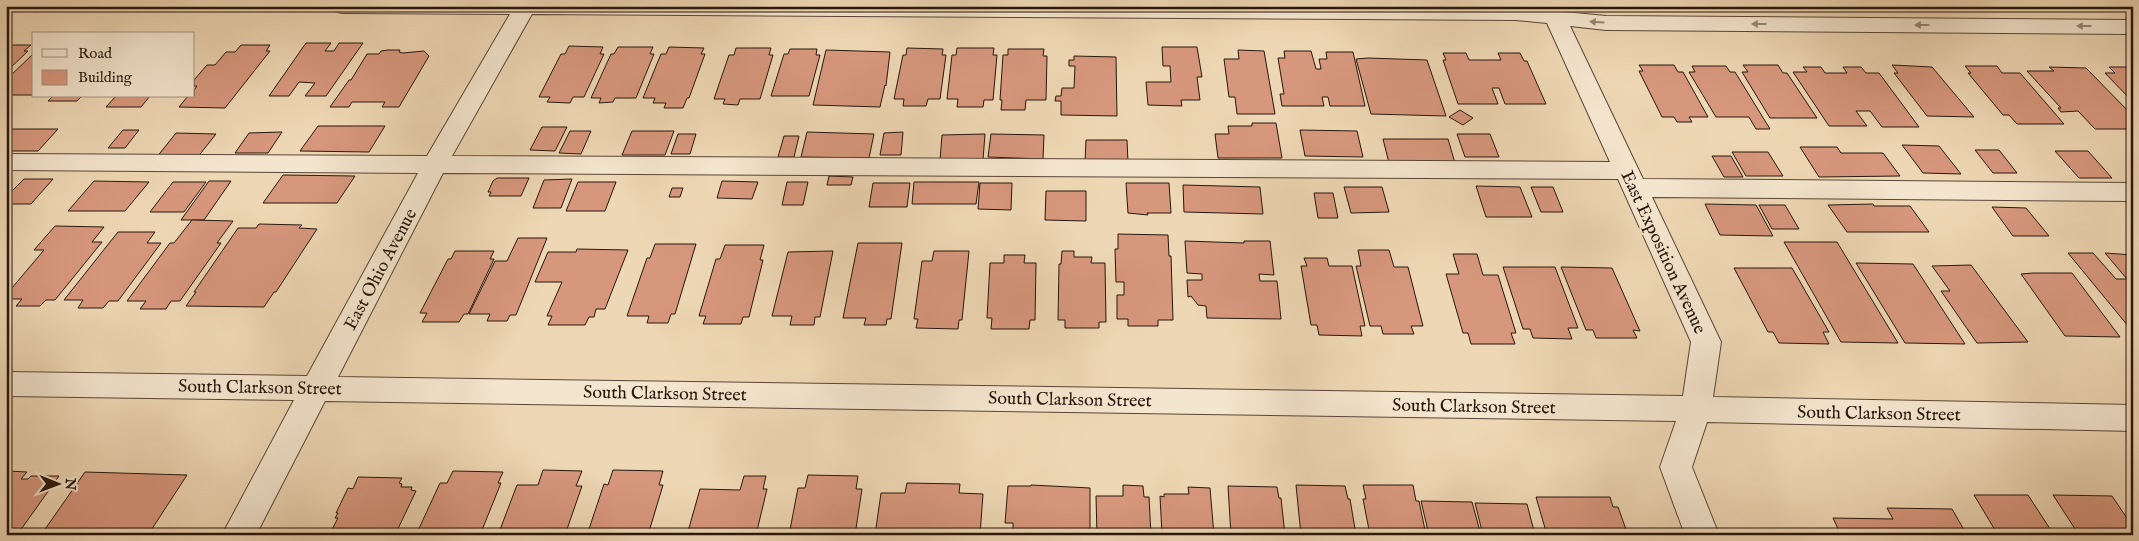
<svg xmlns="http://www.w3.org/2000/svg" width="2139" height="541" viewBox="0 0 2139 541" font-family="'IM FELL English',serif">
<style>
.building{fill:#d7977d;stroke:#27170c}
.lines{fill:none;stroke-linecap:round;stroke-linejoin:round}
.minor-casing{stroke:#594736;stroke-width:2}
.minor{fill:#f4e5ce;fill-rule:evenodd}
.oneway{fill:#988877}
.labels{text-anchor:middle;stroke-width:4;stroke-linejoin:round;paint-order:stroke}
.street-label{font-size:18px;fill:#27170c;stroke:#f4e5ce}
</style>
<rect width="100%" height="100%" fill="#eed7b4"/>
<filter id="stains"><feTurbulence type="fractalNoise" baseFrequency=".004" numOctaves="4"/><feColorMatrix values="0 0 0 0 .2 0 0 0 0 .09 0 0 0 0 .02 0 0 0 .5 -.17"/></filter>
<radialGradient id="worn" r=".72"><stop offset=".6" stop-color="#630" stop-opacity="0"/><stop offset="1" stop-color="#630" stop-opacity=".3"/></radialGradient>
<g class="building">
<path d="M306,43H331L325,51H334L339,43H363L326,96H305L315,83L299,82L289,96H269Z"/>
<path d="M6,45H31L24,51H28L6,72Z"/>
<path d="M241,45H270L266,51H270L225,108L179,107L188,96H194V90L197,86H194V80L207,65H215L226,52H235Z"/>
<path d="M569,46L603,47L600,54H604L584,97H573L570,103L547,102L550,97H539L561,54H565Z"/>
<path d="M618,47H653L650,54H654L636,98H615L613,102L599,103L601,98H591L611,54H614Z"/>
<path d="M669,47L704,48L701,54H705L689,98H687L683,108H664L666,103H653L655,98H643L661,54H666Z"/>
<path d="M1162,47H1197L1202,77H1197L1200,100H1181L1182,106L1148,105L1146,82H1171L1170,66H1163Z"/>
<path d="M736,48H771L769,55H773L760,99H740L738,105L723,104L725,99H714L729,55H734Z"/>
<path d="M907,48L943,49L942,55H946L940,99H928L926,106H903L904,99H894L903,55H906Z"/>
<path d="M957,48H994L993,55H997L993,100H984L983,107H957L958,99H947L952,55H956Z"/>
<path d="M790,49H817L816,55H820L809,96H771L784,54H788Z"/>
<path d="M1008,49H1044L1043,56H1047L1046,100H1026L1025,110H1001L1002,100H1000L1003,55H1008Z"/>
<path d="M388,50H400L399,52L403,53L424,51L429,56L399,107H382L385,102H352L349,107H330L349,80H351L367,54H379L381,51Z"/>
<path d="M826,50L890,52L886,86L885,85L880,107L813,105Z"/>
<path d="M1238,50L1264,51L1275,114H1237L1235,97H1229L1224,59H1239Z"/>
<path d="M1284,51H1311L1316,69H1321L1319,59H1327L1326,52H1353L1365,106H1330L1328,97H1322L1324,106H1282L1280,94H1284L1278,58H1285Z"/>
<path d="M34,53V95H6V80Z"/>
<path d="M1443,53H1466L1469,60H1501L1498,53H1520L1524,61H1527L1546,104H1505L1499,88H1492L1498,104H1458L1443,60H1446Z"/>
<path d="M1074,56L1116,57L1117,116L1061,115V101H1055L1056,96H1061L1062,88H1074L1075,66H1069V60H1074Z"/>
<path d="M1368,58L1427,60L1446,116L1371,114L1356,59Z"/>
<path d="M1639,65H1674L1678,72H1683L1708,117H1689L1692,122H1677L1674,117H1662L1639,71H1643Z"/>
<path d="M1743,65H1778L1783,73H1787L1817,118H1770L1742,72H1748Z"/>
<path d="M1892,65L1932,67L1974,117L1927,116L1894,73H1898Z"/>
<path d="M1692,66H1726L1730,72H1735L1770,129H1756L1749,117H1716L1689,72H1695Z"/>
<path d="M1965,66H1997L2002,73H2020L2064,124H2017L2009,115H2003L1968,73H1971Z"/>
<path d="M1803,67H1821L1825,73H1847L1843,67H1861L1866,73H1879L1919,127H1882L1870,111H1856L1867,126H1829L1793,72H1807Z"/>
<path d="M2049,67L2086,68L2133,116V129H2095L2078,111L2061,112L2058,108H2061L2027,71H2054Z"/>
<path d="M2109,67H2129L2133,71V102L2105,73H2115Z"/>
<path d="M53,96H82L77,101H48Z"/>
<path d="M95,96H150L141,107H106L116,96Z"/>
<path d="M1460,110L1473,118L1463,125L1449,117Z"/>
<path d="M1252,123H1276L1282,158H1218L1215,134H1229L1228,126H1252Z"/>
<path d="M318,126H385L369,152L300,151Z"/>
<path d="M542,127H567L555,151L530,150Z"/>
<path d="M6,129H58L38,151H6Z"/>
<path d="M123,130H139L125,148H108Z"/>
<path d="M1300,130L1357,131L1363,157L1305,156Z"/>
<path d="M570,131H591L581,154L559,153Z"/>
<path d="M632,131H674L665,155H622Z"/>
<path d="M282,132L268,153H235L249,133Z"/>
<path d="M807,132L874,134L869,158L801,157Z"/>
<path d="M903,132L901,155H880L884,133Z"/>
<path d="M176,133L216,134L197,158H156Z"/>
<path d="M678,134H696L690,154H671Z"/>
<path d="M985,134L983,160H940L942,135Z"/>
<path d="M991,134L1044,135L1043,159L988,157Z"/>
<path d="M1457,134H1490L1499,157H1465Z"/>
<path d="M784,136H799L794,157H778Z"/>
<path d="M1383,139H1448L1455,163H1389Z"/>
<path d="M1086,140H1127L1128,162H1085Z"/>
<path d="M1902,145L1939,146L1961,174L1923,173Z"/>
<path d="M1800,147H1837L1841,153H1883L1900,176L1819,177Z"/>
<path d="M1975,150H1999L2017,173H1993Z"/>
<path d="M2055,151H2088L2112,178H2079Z"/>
<path d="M1732,152H1768L1783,176H1746Z"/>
<path d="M1712,156H1731L1743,177H1724Z"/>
<path d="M283,175L355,176L337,203H263Z"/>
<path d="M829,176L853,177L851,185H827Z"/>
<path d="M497,178H529L521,196H489L491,192H488L493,181Z"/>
<path d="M24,179H53L31,204H6V197Z"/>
<path d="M572,179L561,208H533L544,180Z"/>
<path d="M94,181L149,182L125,211H68Z"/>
<path d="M209,181H231L204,220H181Z"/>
<path d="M722,181L758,182L752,199L717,198Z"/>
<path d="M173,182H206L184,212H150Z"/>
<path d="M578,182H616L605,211H566Z"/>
<path d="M787,182H808L803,205H782Z"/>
<path d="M914,182H979L976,204H912Z"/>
<path d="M873,183H910L907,207H869Z"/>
<path d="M980,183H1012L1011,210L978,209Z"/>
<path d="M1126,183H1169L1171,213H1147L1148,215L1128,213Z"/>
<path d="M1183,185L1260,187L1263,214L1184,212Z"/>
<path d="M1476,186L1520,187L1532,217H1486Z"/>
<path d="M1344,187H1382L1389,212L1351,213Z"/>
<path d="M1531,187H1553L1563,212H1541Z"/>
<path d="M672,188H683L680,197H669Z"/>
<path d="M1046,191H1086V221L1045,220Z"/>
<path d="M1314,193H1333L1338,218H1318Z"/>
<path d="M1705,204L1756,205L1773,236L1720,235Z"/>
<path d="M1873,204L1874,206H1910L1929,232H1847L1828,205Z"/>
<path d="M1759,205H1785L1799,229H1772Z"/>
<path d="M1992,207L2026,208L2049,236H2013Z"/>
<path d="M192,220L233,221L217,243H221L180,301H171L166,309H140L146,301H127L170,243H174Z"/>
<path d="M259,224L302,225L299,228L317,229L276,292H274L264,307L186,306L196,292H194L238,228H256Z"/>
<path d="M55,226L104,227L92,242H102L55,300H46L40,306H16L22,299H6V295L44,250H34Z"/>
<path d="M118,232H155L147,243H161L118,301H109L103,308H78L83,300H64Z"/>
<path d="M1118,234L1168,235L1169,256H1171L1173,320H1158V326H1128V319H1117V295H1124V282H1116L1115,249H1118Z"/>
<path d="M518,238H547L516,315H510L507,321H487L490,314H469L495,261H507Z"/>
<path d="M1185,241L1244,243V241H1270L1274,275L1259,274L1260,281H1277L1281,319L1207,318L1206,306L1198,305L1191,296L1188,297L1187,280H1202V274L1187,273Z"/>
<path d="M1784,242H1837L1898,343L1841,342Z"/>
<path d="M858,243H902L891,319H887L886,325H864L866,318H843Z"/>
<path d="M655,244H696L675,314H671L668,323H647L649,316H627L647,258H650Z"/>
<path d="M725,245H764L760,260H763L749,317H743L741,324H703L706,316H699L716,259H720Z"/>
<path d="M577,249L628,250L605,309H596L594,317H589L585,325H548L552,316H547L562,282H535L548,252H576Z"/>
<path d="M1358,250H1389L1394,267H1408L1423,326H1411L1414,334H1383L1381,326H1370L1356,266H1361Z"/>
<path d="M455,251H494L490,259H494L468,314H464L459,322H422L427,313H420L448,259H451Z"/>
<path d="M833,251L820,317H815L814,325H790L792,316H772L788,252Z"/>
<path d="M934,251H969L962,320H959L958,329L916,328L918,319H914L922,261H932Z"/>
<path d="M1062,251H1074V257H1092L1091,263H1105L1106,322H1099V328H1065V320H1058L1059,264H1061Z"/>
<path d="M2068,253H2093L2116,279H2127L2105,253L2133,255V332Z"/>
<path d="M1453,254H1477L1483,275H1498L1516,333H1511L1515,344H1471L1468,333H1463L1446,274H1459Z"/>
<path d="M1004,255H1025L1024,263H1036L1035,320H1030L1029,329H991L992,318H987L990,263H1004Z"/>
<path d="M1304,258H1327L1329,266H1352L1365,326H1360L1362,336L1319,335L1317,325H1311L1301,266H1307Z"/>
<path d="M1856,263L1913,264L1965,344L1905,343Z"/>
<path d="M1971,265L2028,342L1977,343L1941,291H1950L1932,266Z"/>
<path d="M1503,267H1555L1578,328H1568L1572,339L1533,338L1530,329H1523Z"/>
<path d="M1561,267L1612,268L1640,331L1633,330L1637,338H1596L1593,330H1586Z"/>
<path d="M1734,268H1792L1829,332H1823L1829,344L1779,343L1773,332H1768Z"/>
<path d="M2033,273H2072L2120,337L2065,336L2021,274Z"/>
<path d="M543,470L582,471L576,486H582L565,535H498L517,485H538Z"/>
<path d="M613,470L663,471L659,485H663L648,535H587L604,484L608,485Z"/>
<path d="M8,471L27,472L21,479H28L31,476H59L17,535H6V474Z"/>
<path d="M453,471L503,472L498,483H501L480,535H416L440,483H447Z"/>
<path d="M85,472L187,475L148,535H41Z"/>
<path d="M808,475L858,476L856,489H862L855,535H789L798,488H805Z"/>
<path d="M744,476H766L763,489H767L756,535H687L700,489L740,490Z"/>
<path d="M358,477L402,478L399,483L402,484L401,487H412L411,490L416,491L395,535H329L338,518H335L338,513H336L348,488L353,489Z"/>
<path d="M907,483L960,484L959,493L983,494L980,535H875L881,493H905Z"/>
<path d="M1031,485L1090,488V535H1013V523H1005L1008,486H1031Z"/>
<path d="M1123,485L1143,486L1144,497H1149L1151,535H1097L1096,496H1123Z"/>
<path d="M1296,485L1345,486L1348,499H1350L1356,535H1301Z"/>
<path d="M1363,485H1413L1416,501H1419L1426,535H1370L1363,499H1366Z"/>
<path d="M1228,486L1277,487L1279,498H1281L1285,535H1231Z"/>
<path d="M1188,487L1210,488L1214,535H1162L1160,496L1164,497V494H1189Z"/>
<path d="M1974,495H2028L2054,535H1998Z"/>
<path d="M2053,495L2112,496L2133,527V535H2079Z"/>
<path d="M1536,497H1610L1613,507H1618L1628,535H1547Z"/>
<path d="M1421,501L1472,502L1481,535H1429Z"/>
<path d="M1475,503L1527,504L1535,535H1483Z"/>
<path d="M1887,508L1952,509L1967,535H1841L1833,518L1893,519Z"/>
</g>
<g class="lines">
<defs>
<path id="minor" d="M331,6H1483L1541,9L1539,6H1561L1564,12L1606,16L2133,20V34L1606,30L1570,26L1643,179L2133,183V201L1652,197L1721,342L1713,397L2133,405V431L1707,422L1692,467L1719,535H1685L1660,467L1676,421L325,401L256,535H222L294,400L6,396V372L307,376L418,173L6,170V154L427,156L510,14L342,13L334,11ZM532,14L1516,20L1547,23L1610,162L452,156ZM443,173L1618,179L1691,342L1683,396L338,377Z"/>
</defs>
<use href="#minor" class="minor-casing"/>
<use href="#minor" class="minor"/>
</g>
<defs><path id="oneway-solid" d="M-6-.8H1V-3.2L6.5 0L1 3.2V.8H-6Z" transform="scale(1.25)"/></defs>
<g class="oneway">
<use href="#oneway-solid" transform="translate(1597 22) rotate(-176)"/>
<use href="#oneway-solid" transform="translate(1759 24) rotate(-180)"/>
<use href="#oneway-solid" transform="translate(1922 25) rotate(-180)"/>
<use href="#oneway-solid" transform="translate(2084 26) rotate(-180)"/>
</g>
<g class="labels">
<g class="street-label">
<text transform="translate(1664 252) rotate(65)" y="6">East Exposition Avenue</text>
<text transform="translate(380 269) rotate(-62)" y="6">East Ohio Avenue</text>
<text transform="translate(260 387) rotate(1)" y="6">South Clarkson Street</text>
<text transform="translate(665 393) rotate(1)" y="6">South Clarkson Street</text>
<text transform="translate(1070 399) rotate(1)" y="6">South Clarkson Street</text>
<text transform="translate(1474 406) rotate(1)" y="6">South Clarkson Street</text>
<text transform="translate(1879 413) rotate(1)" y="6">South Clarkson Street</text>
</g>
</g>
<rect width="2139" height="541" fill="none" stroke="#eed7b4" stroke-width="25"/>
<rect x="8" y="8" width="2124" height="526" fill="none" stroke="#27170c" stroke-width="2.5"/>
<rect x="12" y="12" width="2114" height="516" fill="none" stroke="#27170c"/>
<rect x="32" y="32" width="162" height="65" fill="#f4e5ce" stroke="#a29380"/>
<rect x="42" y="49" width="25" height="8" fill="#f4e5ce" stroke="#a29380"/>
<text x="78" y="58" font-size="15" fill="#27170c">Road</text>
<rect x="42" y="70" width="25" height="15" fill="#d7977d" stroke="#a29380"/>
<text x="78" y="82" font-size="15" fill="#27170c">Building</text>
<g transform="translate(58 484) rotate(91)" stroke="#f4e5ce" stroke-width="4" paint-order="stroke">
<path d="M0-4L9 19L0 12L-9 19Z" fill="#27170c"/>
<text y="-8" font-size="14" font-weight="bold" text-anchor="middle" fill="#27170c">N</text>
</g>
<rect width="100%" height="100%" filter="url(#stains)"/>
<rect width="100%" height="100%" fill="url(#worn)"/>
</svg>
